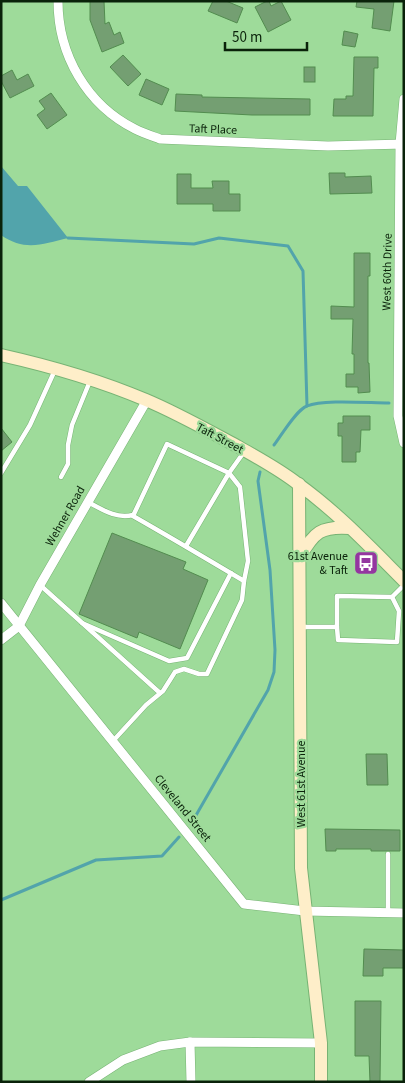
<svg xmlns="http://www.w3.org/2000/svg" width="405" height="1083" viewBox="0 0 405 1083" font-family="'Source Sans 3',sans-serif">
<style>
.water{fill:#52a4ab}
.lines{fill:none;stroke-linecap:round;stroke-linejoin:round}
.stream{stroke:#52a4ab;stroke-width:3}
.building{fill:#749f72;stroke:#528c4f}
.service-casing{stroke:#77b374;stroke-width:5.5}
.minor-casing{stroke:#77b374;stroke-width:10}
.secondary-casing{stroke:#77b374;stroke-width:14}
.service{stroke:#fff;stroke-width:4.5}
.minor{stroke:#fff;stroke-width:9}
.secondary{stroke:#feeec9;stroke-width:12}
.labels{text-anchor:middle;stroke-width:4.5;stroke-linejoin:round;paint-order:stroke}
.street-label{font-size:12px;fill:#0a220a;stroke:#9edb9a}
.poi-label{font-size:12px;fill:#0a220a;stroke:#9edb9a;text-anchor:end}
</style>
<rect width="100%" height="100%" fill="#9edb9a"/>
<path class="water" d="M1,166L18,186H27L68,238C43,244 25,252 1,235Z"/>
<g class="lines">
<g class="stream">
<path d="M68,238L194,244L219,238L288,246L303,271L307,406"/>
<path d="M274,445C281,436 296,410 307,406C323,399 369,403 389,403"/>
<path d="M191,824L268,690L274,672L275,650L270,570L258,481L260,472"/>
<path d="M1,900L96,860L162,856L179,837"/>
</g>
</g>
<g class="building">
<path d="M90,1H104L105,24L109,22L114,35L120,32L124,43L102,52L90,20Z"/>
<path d="M213,1H226L243,8L237,23L208,11Z"/>
<path d="M267,1H269L271,6L281,1L291,20L268,32L255,7Z"/>
<path d="M357,1H394L390,31L372,28L374,9L356,7Z"/>
<path d="M344,31L358,34L355,47L342,45Z"/>
<path d="M123,55L141,74L128,86L110,67Z"/>
<path d="M354,57H378V68H374L373,116H333L334,99H346V96H353Z"/>
<rect x="304" y="67" width="11" height="15"/>
<path d="M12,70L17,80L28,74L34,86L10,98L1,81V76Z"/>
<path d="M146,79L169,89L162,105L139,95Z"/>
<path d="M51,93L67,115L47,129L37,115L45,109L39,101Z"/>
<path d="M176,94L202,95V97L310,99V115H252L175,111Z"/>
<path d="M329,173H345V177L371,176L372,193L330,194Z"/>
<path d="M177,174H191V188H213L212,181H229V194H240V211H213V204H177Z"/>
<path d="M354,253H370V276H368V363H369L370,392L358,393V387H346V374H354V354H352L353,319H331V306L354,307Z"/>
<path d="M343,416H370V430H361L360,452H356V462H342V436H338V423H343Z"/>
<path d="M1,428L12,442L1,451Z"/>
<path d="M112,533L186,562L183,569L208,580L180,649L139,632L137,638L79,614Z"/>
<path d="M366,754H387L388,785H367Z"/>
<path d="M325,829L400,830V851H371V849H336V851H326Z"/>
<path d="M364,949L404,950V968H383V976H363Z"/>
<path d="M355,1001H381L380,1082H370L369,1056H355Z"/>
</g>
<g class="lines">
<defs>
<g id="service">
<path d="M1,473L30,425L55,370"/>
<path d="M61,477L68,464V445L72,425L90,381"/>
<path d="M88,502C103,510 116,519 133,515"/>
<path d="M186,546L229,473L240,487L248,561L244,581C207,559 170,537 133,516L167,444L229,473L244,452"/>
<path d="M40,585L160,693"/>
<path d="M82,623L169,661L187,658L231,573"/>
<path d="M301,627H337V596L392,597L404,585"/>
<path d="M337,627L338,640L397,642L399,611L392,597"/>
<path d="M113,741L146,705L163,691L175,672L184,669L199,674H207L242,600L244,581"/>
<path d="M388,854V913"/>
</g>
<g id="minor">
<path d="M58,1C58,55 87,105 135,129C143,133 152,136 160,139L328,146L404,144"/>
<path d="M404,99L400,144L398,416L404,443"/>
<path d="M1,603L244,904L305,911L404,913"/>
<path d="M1,640L19,626L40,585L147,400"/>
<path d="M190,1042L191,1082"/>
<path d="M89,1082L123,1060L160,1046L190,1042L321,1043"/>
</g>
<g id="secondary">
<path d="M1,355C50,366 99,380 146,400C177,413 207,430 237,446C258,458 279,469 298,484C337,512 370,547 404,581"/>
<path d="M299,484L301,868L321,1043V1082"/>
<path d="M300,557C314,532 321,526 350,528"/>
</g>
</defs>
<use href="#service" class="service-casing"/>
<use href="#minor" class="minor-casing"/>
<use href="#secondary" class="secondary-casing"/>
<use href="#service" class="service"/>
<use href="#minor" class="minor"/>
<use href="#secondary" class="secondary"/>
</g>
<defs>
<symbol id="bus-square" viewBox="-11 -11 22 22"><rect x="-9" y="-9" width="18" height="18" rx="4" fill="#9436a0" stroke="#9edb9a"/><path d="M-5-6H5V4H4V6H2V4H-2V6H-4V4H-5ZM-3.5-4V0h7V-4ZM-3.5 1.2v1.5H-2V1.2ZM2 1.2v1.5H3.5V1.2Z" fill="#fff"/></symbol>
</defs>
<g fill-rule="evenodd">
<use href="#bus-square" x="352" y="549" width="28" height="28"/>
</g>
<g class="labels">
<g class="street-label">
<text transform="translate(213 129) rotate(2)" y="4">Taft Place</text>
<text transform="translate(387 272) rotate(-89)" y="4">West 60th Drive</text>
<text transform="translate(220 438) rotate(28)" y="4">Taft Street</text>
<text transform="translate(65 516) rotate(-60)" y="4">Wehner Road</text>
<text transform="translate(301 784) rotate(-90)" y="4">West 61st Avenue</text>
<text transform="translate(183 808) rotate(51)" y="4">Cleveland Street</text>
</g>
<g class="poi-label">
<text x="348" y="560">61st Avenue<tspan x="348" dy="14">&amp; Taft</tspan></text>
</g>
</g>
<rect width="405" height="1083" fill="none" stroke="#0a220a" stroke-width="5"/>
<path d="M225 42v8h82v-8" fill="none" stroke="#0a220a" stroke-width="2.5"/>
<text x="232" y="42" font-size="15" fill="#0a220a" stroke="#9edb9a" stroke-width="4" paint-order="stroke">50 m</text>
</svg>
